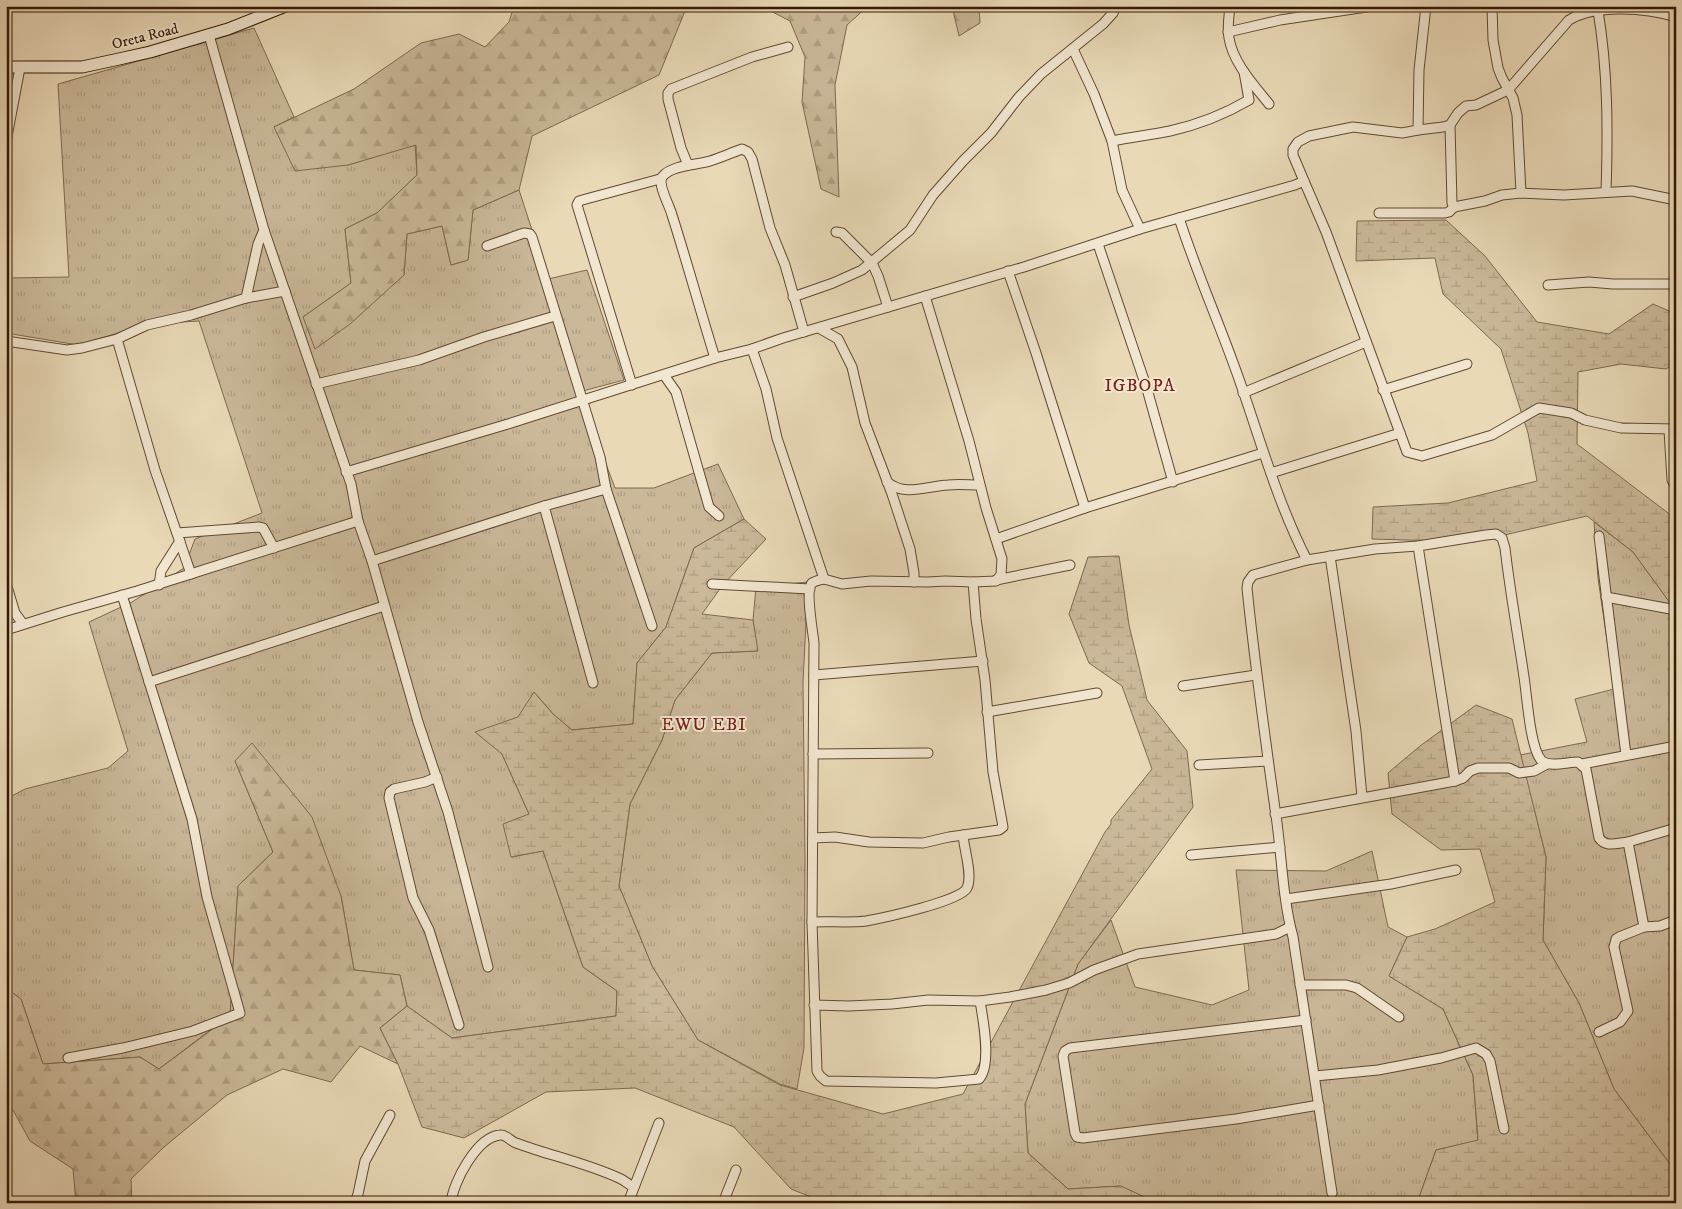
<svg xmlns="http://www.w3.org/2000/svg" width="1682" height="1209" viewBox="0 0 1682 1209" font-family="'IM FELL DW Pica',serif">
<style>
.grass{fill:url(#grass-tufts);stroke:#7f684f}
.forest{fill:url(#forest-firs);stroke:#7f684f}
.wetland{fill:url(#wetland-marsh);stroke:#7f684f}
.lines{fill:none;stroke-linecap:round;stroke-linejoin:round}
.street-casing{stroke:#614932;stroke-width:11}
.secondary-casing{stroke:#341905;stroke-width:13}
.street{stroke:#f1e6d0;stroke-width:9}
.secondary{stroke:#f1e6d0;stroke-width:11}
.labels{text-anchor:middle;stroke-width:4;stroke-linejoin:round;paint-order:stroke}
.street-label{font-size:15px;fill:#341905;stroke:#f1e6d0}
.quarter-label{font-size:18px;letter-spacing:1px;fill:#7a1f14;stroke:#f1e6d0}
</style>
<defs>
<pattern id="grass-tufts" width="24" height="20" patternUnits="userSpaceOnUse" patternTransform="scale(1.25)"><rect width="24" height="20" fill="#cab899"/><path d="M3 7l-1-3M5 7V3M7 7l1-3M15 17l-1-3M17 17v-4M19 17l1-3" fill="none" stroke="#ae9e82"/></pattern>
<pattern id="forest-firs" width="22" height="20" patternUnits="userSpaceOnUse" patternTransform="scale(1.25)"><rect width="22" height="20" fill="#cab899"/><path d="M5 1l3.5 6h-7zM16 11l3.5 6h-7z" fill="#ae9e82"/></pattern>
<pattern id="wetland-marsh" width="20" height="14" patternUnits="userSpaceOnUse" patternTransform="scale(1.25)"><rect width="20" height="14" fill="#cab899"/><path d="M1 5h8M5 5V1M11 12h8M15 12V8" fill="none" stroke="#ae9e82"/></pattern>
</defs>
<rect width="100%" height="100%" fill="#e9d9b7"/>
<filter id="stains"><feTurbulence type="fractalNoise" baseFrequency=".004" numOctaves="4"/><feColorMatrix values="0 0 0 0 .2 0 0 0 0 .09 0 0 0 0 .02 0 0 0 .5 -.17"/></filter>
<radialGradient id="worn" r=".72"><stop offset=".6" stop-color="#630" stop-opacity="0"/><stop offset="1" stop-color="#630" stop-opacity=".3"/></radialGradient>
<g class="grass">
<path d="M254,28L294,117L274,127L348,165L415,144L417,175L377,213L345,229L351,283L303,317L404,275L407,234L442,226L451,265L468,260L473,210L519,190L548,279L587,270L624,380L579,392L615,488H654L718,464L744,519L694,548L666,627L637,663L633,724L572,730L553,714L534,692L502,754L529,814L511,857L543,851L583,967L617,991L616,1016L452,1038L407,1006L400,975L354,970L341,896L235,761L273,852L238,886L230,1015L159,1069L140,1057L43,1064L21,999L6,988V799L25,789L108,768L128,751L89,622L132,602L184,568L195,539L262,513L199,321L148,324L78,345L6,333V278L69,277L58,84Z"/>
<path d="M1594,522L1633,552L1676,611V1172L1614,1089L1579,1003L1543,940L1546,857L1520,755L1587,742L1575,699L1614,689L1598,578Z"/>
<path d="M808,582L803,682L805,858L804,1048L797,1089L780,1084L698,1040L652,966L619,886L630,804L662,740L675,700L712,653L757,651L753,620L756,587Z"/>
<path d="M1372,851L1388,927L1407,937L1389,976L1443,1009L1473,1075L1478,1141L1436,1150L1417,1203H1157L1120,1186L1068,1189L1028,1153L1025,1104L1078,964L1111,920L1135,987L1212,1005L1249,990L1236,870L1326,871Z"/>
</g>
<g class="forest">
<path d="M514,6H687L659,75L532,136L519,190L473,210L468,260L451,265L442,226L407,234L404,275L350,324L315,349L303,317L351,283L345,229L377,213L417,175L416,145L348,165L295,171L274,127L354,89L421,43L459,34L485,47L509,22Z"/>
<path d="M761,6H868L847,25L835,85L839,197L821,189L802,102L805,57L790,21Z"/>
<path d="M952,6H979L980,23L959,36Z"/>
<path d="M252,743L312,817L341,896L354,970L400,975L407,1006L380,1028L398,1064L360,1046L331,1082L283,1069L227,1095L164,1147L131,1179L132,1203H76L73,1169L30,1141L13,1110L6,1104V988L21,999L43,1064L140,1057L159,1069L230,1016L238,886L273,852L235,761Z"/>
</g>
<g class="wetland">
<path d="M1446,220L1485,256L1537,322L1609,334L1653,304L1676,314V363L1666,369L1621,364L1578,372L1577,444L1676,519V611L1633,552L1587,516L1474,542L1372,539L1373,507L1448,503L1537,481L1528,433L1501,349L1443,294L1435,258L1356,261L1357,221Z"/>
<path d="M744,519L766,539L722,586L702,614L753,620L758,651L712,653L675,700L662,740L630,804L619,886L652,966L698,1040L780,1085L883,1114L963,1094L1105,832L1111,824V820L1152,769L1122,686L1089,663L1069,614L1088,557L1119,556L1129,625L1147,700L1187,751L1193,807L1078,964L1025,1104L1028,1153L1068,1189L1121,1186L1157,1203H826L791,1189L734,1127L635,1088L546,1092L464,1138L422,1127L398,1064L380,1028L407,1006L452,1038L616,1016L617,991L583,967L543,851L511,857L503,824L529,814L502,754L475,732L518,717L534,692L553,714L572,730L633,724L637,663L666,627L694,548Z"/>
<path d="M1476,705L1512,719L1546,857L1543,940L1579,1003L1614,1089L1676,1172V1203H1417L1436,1150L1478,1140L1473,1075L1443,1009L1389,976L1407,937L1435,929L1495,902L1480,849L1441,850L1392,814L1388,773L1420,746Z"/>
</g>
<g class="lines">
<defs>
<g id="street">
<path d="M1230,6C1229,16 1227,28 1229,38C1233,63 1254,85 1269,104"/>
<path d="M1492,6L1493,40L1498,68L1502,78L1513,98L1517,115L1521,193"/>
<path d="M1598,11C1608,70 1608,132 1606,192"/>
<path d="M1228,32L1280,20L1373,6"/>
<path d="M209,35L264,230L351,484L358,521L372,561L418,722L448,812L488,967"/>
<path d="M1073,49L1094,94L1112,141L1122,190L1140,229"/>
<path d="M1450,125L1452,203L1454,207L1485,201L1502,195L1521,193L1564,195L1632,191L1676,200"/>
<path d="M1418,130L1443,127L1450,125L1458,113L1466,106L1476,105L1508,90L1569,20C1596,4 1646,8 1676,17"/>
<path d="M1112,141C1131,137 1151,135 1170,131C1197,125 1225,114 1249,100L1244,72"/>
<path d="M6,142L20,68"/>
<path d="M688,165L681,148L668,99V93L671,89L752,57L788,47"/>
<path d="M1304,181L1326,232L1407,452L1422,456L1492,435L1539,408L1571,413L1585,420L1621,428L1676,429"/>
<path d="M1379,213H1445L1449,212L1454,207"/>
<path d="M1179,218C1197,274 1221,327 1240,382C1261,442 1278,504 1307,560L1375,549L1418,546L1486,535L1496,534L1502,538L1505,548C1510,592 1518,635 1524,677C1527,696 1530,747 1541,760C1548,768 1568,762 1578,762L1586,769L1599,838C1606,848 1617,843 1628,842L1644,927L1619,937L1616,939L1614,947L1628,1011L1620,1022L1599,1032"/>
<path d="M836,232L842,233L872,263L878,276L888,307"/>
<path d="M1098,244L1147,389L1173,482"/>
<path d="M487,246L524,233L530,234L532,237L600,457L606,489L652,626"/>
<path d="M1008,271L1036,353L1085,508"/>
<path d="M1548,285L1589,282L1613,284H1676"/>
<path d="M793,297L833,283L862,270L910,230L933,195L963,161L991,133L1019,97L1041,74L1103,24L1113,13L1116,6"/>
<path d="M246,298L258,244L264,230"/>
<path d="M819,328L838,339L852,367L865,423L892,494L910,549L914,573V582"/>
<path d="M117,339L155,470L191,574"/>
<path d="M6,341L67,350L82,348L117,339L147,325L191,315L246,298L285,291"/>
<path d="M752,349L766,389L777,438L824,579C820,580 815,581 812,583C805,590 813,632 814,643L812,922L817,1071L820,1076L826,1081L936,1083L979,1079C992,1065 983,1019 980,1001"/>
<path d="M715,358C700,310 687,262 672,215C670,206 656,183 663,176C672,165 697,165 710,161C720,158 731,153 742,149L748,152L752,159L770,228L785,265L804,332"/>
<path d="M664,375L676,392L709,507L719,516"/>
<path d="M316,384L419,360L484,337L555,316"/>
<path d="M632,385L577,205L579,201L586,199L660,179"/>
<path d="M1383,390L1467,364"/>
<path d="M1243,393L1366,342"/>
<path d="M1669,430L1672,480L1676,487"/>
<path d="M346,472L508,424L715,358L752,349L783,338L1024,267L1140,229L1295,185L1304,181L1293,155V149L1298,142L1309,136L1353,127L1402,133L1418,130L1419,70L1426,6"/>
<path d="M1271,473L1400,433"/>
<path d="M887,482C905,497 927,486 948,485C958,484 969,485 979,485"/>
<path d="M177,533L258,527L263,528L274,548"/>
<path d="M1599,536L1626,755"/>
<path d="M996,539L1085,508L1263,453"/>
<path d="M1418,546L1455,781"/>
<path d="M1330,556L1356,731L1362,797"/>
<path d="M1307,560L1253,575L1248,582L1247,588C1255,667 1266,745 1277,823C1282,861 1283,900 1293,937L1332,1193"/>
<path d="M372,561L544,506"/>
<path d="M824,579L842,584L871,581L928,582L945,581L973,582L996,581L1001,575L1002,559L986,508L969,441L925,296"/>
<path d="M996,580L1070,565"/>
<path d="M6,583L15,613L23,624"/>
<path d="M712,584L810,589"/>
<path d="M159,585L161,571L180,541"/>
<path d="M1606,597L1676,610"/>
<path d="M6,630L63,612L137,591L358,521"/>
<path d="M814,675L983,661"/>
<path d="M149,682L384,606"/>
<path d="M593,683L544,506L606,489"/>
<path d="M1183,686L1256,675"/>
<path d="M987,712L1097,693"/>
<path d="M813,754L928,753"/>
<path d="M1582,764L1676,746"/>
<path d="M1199,765L1268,761"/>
<path d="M437,777L425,782L394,789L390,792L389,798L413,898L429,930L459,1025"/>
<path d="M1275,814L1455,781L1463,778L1470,771L1478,768H1509L1519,773L1534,771L1547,764"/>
<path d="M813,838L835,837L869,842L923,843L949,837L999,830L1003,827L993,772L985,680L976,619L973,582"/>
<path d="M1628,842L1676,828"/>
<path d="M1191,855L1280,847"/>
<path d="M1286,899L1391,884L1456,870"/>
<path d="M812,922C830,921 849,923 866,921C883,918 961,901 967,888C973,876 964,849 963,835"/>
<path d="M1644,927L1660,926L1676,920"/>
<path d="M1300,985H1346L1357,988L1399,1017"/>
<path d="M814,1005L849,1006L892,1004L928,1000L980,1001L1010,997L1046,990L1069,983L1094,970L1138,954L1276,934L1290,927"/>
<path d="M1306,1020L1070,1048L1065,1051L1063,1056L1075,1133L1077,1137L1083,1138L1236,1119L1319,1105"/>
<path d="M68,1058L123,1048L193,1031L240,1013L207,897L192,819L122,595"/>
<path d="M1315,1076L1378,1070L1441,1058L1476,1048L1486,1054L1490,1061L1504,1129"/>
<path d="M6,1202V1203"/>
<path d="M355,1203L358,1194L365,1161L390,1115"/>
<path d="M451,1203C453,1182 477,1137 500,1135C506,1134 510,1141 516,1143C551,1156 587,1163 621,1179C625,1181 629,1185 634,1187"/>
<path d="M628,1203L659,1123"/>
<path d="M723,1203L736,1170"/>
</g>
<path id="secondary" d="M6,67H82L119,59L150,52L228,29L286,6"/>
</defs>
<use href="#street" class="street-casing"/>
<use href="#secondary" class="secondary-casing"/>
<use href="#street" class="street"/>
<use href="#secondary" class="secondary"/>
</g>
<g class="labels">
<g class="street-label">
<text transform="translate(145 36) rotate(-14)" y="5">Oreta Road</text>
</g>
<g class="quarter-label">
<text x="1140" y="391">IGBOPA</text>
<text x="704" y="730">EWU EBI</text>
</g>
</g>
<rect width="1682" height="1209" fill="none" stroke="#e9d9b7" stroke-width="25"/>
<rect x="8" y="8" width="1667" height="1194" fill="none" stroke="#341905" stroke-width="2.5"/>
<rect x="12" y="12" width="1657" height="1184" fill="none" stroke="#341905"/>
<rect width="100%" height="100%" filter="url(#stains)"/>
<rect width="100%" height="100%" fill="url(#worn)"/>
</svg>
